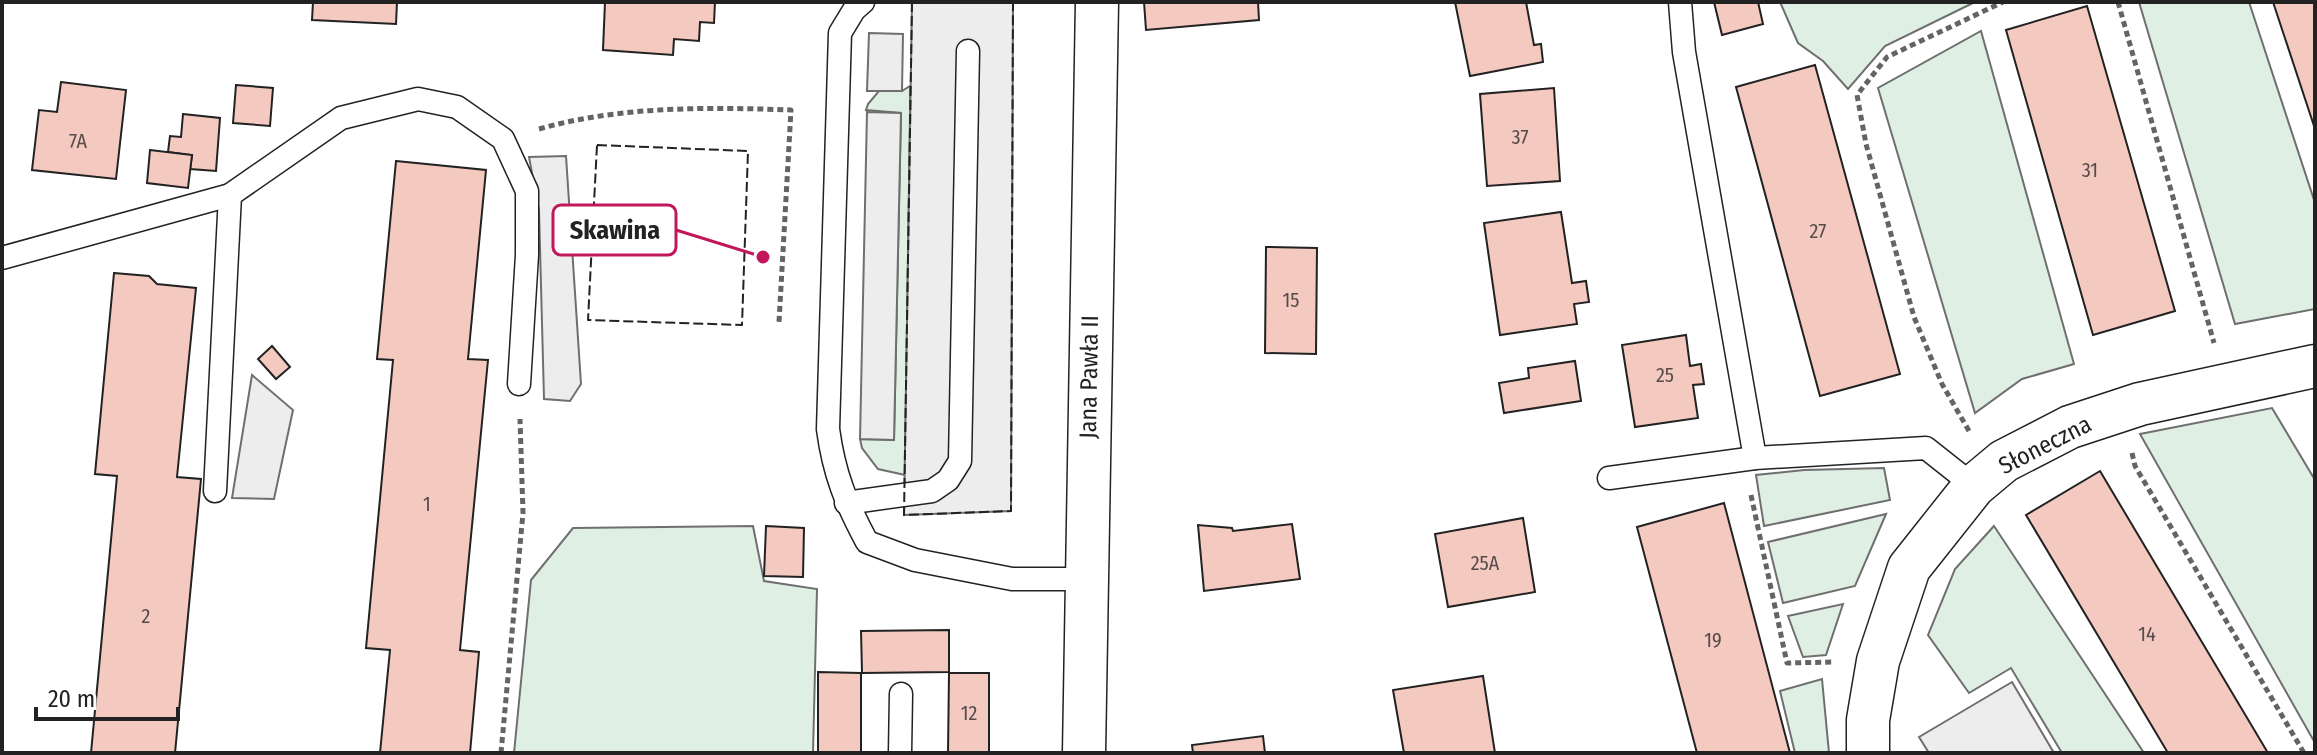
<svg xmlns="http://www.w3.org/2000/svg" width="2317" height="755" viewBox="0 0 2317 755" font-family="'Fira Sans Condensed',sans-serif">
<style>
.green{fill:#e0efe3;stroke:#6f6f6f;stroke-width:2}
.parking{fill:#ededed;stroke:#6f6f6f;stroke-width:2}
.building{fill:#f3c9c0;stroke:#222;stroke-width:2}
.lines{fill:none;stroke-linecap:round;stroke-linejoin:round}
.service-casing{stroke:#222;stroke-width:25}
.minor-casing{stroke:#222;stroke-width:45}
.path{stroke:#646464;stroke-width:5;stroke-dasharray:6 4;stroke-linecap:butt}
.service{stroke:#fff;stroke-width:22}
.minor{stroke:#fff;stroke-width:42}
.fence{stroke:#222;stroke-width:2;stroke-dasharray:10 4;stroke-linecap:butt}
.labels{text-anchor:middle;stroke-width:6;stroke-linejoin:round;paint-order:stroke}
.number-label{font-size:20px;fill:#564c4a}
.street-label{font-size:24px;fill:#222;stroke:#fff}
.leader{fill:none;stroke:#c2185b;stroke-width:3}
.callout-dot{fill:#c2185b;stroke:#fff;stroke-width:3}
.callout{fill:#fff;stroke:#c2185b;stroke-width:3}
.callout-label{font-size:26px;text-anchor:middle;font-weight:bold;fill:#222}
</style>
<rect width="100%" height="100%" fill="#fff"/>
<g class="green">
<path d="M1780,2H1975L1885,46L1848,89L1823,61L1798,43Z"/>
<path d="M2139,2H2249L2315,203V309L2235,324Z"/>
<path d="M1981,31L2074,364L2022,379L1975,413L1878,88Z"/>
<path d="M910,86V113L905,475L878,469L862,448L860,439L894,440L901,113L866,110L868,104L879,91H902Z"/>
<path d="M2272,408L2315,480V743L2140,434Z"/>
<path d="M1884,468L1890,500L1764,526L1756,475L1804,470Z"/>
<path d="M1886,514L1855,586L1783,603L1768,542Z"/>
<path d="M753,526L764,581L817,589L813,753H514L531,580L573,528Z"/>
<path d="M1994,526L2144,753H2062L2011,668L1969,693L1928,635L1955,569Z"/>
<path d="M1843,604L1826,655L1803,657L1788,616Z"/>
<path d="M1822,679L1829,753H1795L1780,691Z"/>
</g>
<g class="parking">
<path d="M912,2H1013L1011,511L904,515Z"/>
<path d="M869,33L903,34L902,91H867Z"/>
<path d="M867,112L901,113L894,440L860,439Z"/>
<path d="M566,156L581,384L570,401L544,399L539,210L529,157Z"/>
<path d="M252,375L293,410L274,499L232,498Z"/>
<path d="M2012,682L2054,753H1929L1919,737Z"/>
</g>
<g class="building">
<path d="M313,2H397L396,24L312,20Z"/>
<path d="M605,2H715L714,23L700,22L699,41L674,39L673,55L603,50Z"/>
<path d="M1144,2H1258L1259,20L1146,30Z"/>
<path d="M1455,2H1526L1534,45L1541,44L1543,62L1470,76Z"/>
<path d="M1714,2H1758L1763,24L1722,35Z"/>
<path d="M2273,2H2315V129Z"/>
<path d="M2087,6L2175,311L2093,335L2006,30Z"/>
<path d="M1815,65L1900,374L1820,396L1736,87Z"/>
<path d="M61,82L126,90L116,179L32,170L39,110L57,112Z"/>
<path d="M236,85L273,88L270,126L233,123Z"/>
<path d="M1554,88L1560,181L1487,186L1480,94Z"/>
<path d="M183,114L220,118L216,171L190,169L192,155L168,152L170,136L181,137Z"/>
<path d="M150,150L192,155L188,188L147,183Z"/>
<path d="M396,161L486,170L468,359L488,360L460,650L479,652L470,753H380L390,650L366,648L393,360L377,359Z"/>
<path d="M1561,212L1572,283L1586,281L1589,302L1574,304L1577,324L1500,335L1484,223Z"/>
<path d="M1266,247L1317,248L1316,354L1265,353Z"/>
<path d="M114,273L149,276L157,284L196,288L177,477L201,479L175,753H91L117,476L95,474Z"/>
<path d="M1686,335L1690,366L1701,364L1704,384L1693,385L1698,418L1635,427L1622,345Z"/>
<path d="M272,346L290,367L276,379L258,359Z"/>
<path d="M1575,361L1581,401L1504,413L1499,383L1529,378L1528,368Z"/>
<path d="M2100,471L2268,753H2168L2026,515Z"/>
<path d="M1724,503L1790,753H1697L1637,527Z"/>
<path d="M1523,518L1535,592L1448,607L1435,534Z"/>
<path d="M1292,524L1300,579L1204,591L1198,525L1232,528L1233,531Z"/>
<path d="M766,526L804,528L803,577L764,576Z"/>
<path d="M949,630V672L862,673L861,631Z"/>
<path d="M818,672L861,673V753H818Z"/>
<path d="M949,673H989V753H948Z"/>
<path d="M1483,676L1495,753H1404L1393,690Z"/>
<path d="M1263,736L1265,753H1193L1192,745Z"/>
</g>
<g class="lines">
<defs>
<g id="service">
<path d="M863,2L854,10L840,33L828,429C834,474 846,503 867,542L915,560L1012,579H1085"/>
<path d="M1680,2L1684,52L1755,458"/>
<path d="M2,258L230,195L341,118L418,99L457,107L503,139L527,191V255L519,384"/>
<path d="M1609,478L1755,458L1926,448L1974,486"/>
<path d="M215,491L230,195"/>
<path d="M846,503L932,491L948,480L960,461L968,51"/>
<path d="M900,753L901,694"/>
</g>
<g id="minor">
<path d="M1084,753L1097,2"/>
<path d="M1868,753V720L1878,661L1909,568L1974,486L2004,461L2070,427L2140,404L2315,366"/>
</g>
</defs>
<use href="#service" class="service-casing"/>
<use href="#minor" class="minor-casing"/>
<g class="path">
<path d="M2118,2L2214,343"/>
<path d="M539,129C620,106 707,107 791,110L779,322"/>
<path d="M1969,431L1942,384L1914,317L1866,144L1857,95L1887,57L2003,2"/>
<path d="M2132,453L2135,466L2304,753"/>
<path d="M1751,495L1787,663L1833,662"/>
<path d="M501,753L523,513L520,419"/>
</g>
<use href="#service" class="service"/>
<use href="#minor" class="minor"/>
<g class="fence">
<path d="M912,2L904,515L1011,511L1013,2"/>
<path d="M597,145L748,151L742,325L588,320Z"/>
</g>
</g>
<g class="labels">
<g class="number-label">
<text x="1520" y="144">37</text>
<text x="78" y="148">7A</text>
<text x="2090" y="177">31</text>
<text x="1818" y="238">27</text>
<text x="1291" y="307">15</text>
<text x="1665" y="382">25</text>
<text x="427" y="511">1</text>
<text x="1485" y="570">25A</text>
<text x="146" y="623">2</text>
<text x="2147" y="641">14</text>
<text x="1713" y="647">19</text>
<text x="969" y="720">12</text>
</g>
<g class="street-label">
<text transform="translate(1089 377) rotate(-89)" y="8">Jana Pawła II</text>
<text transform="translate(2045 445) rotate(-27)" y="8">Słoneczna</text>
</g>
</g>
<path class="leader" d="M763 257L676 230"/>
<circle class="callout-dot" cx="763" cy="257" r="8"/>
<rect class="callout" x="553" y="205" width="123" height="50" rx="8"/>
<g class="callout-label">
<text x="615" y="239">Skawina</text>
</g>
<rect width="2317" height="755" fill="none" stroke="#222222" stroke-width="8"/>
<path d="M36 707v12h142v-12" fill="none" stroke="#222222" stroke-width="4"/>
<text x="48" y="707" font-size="24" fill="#222222" stroke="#ffffff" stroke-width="6" paint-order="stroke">20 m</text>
</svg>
